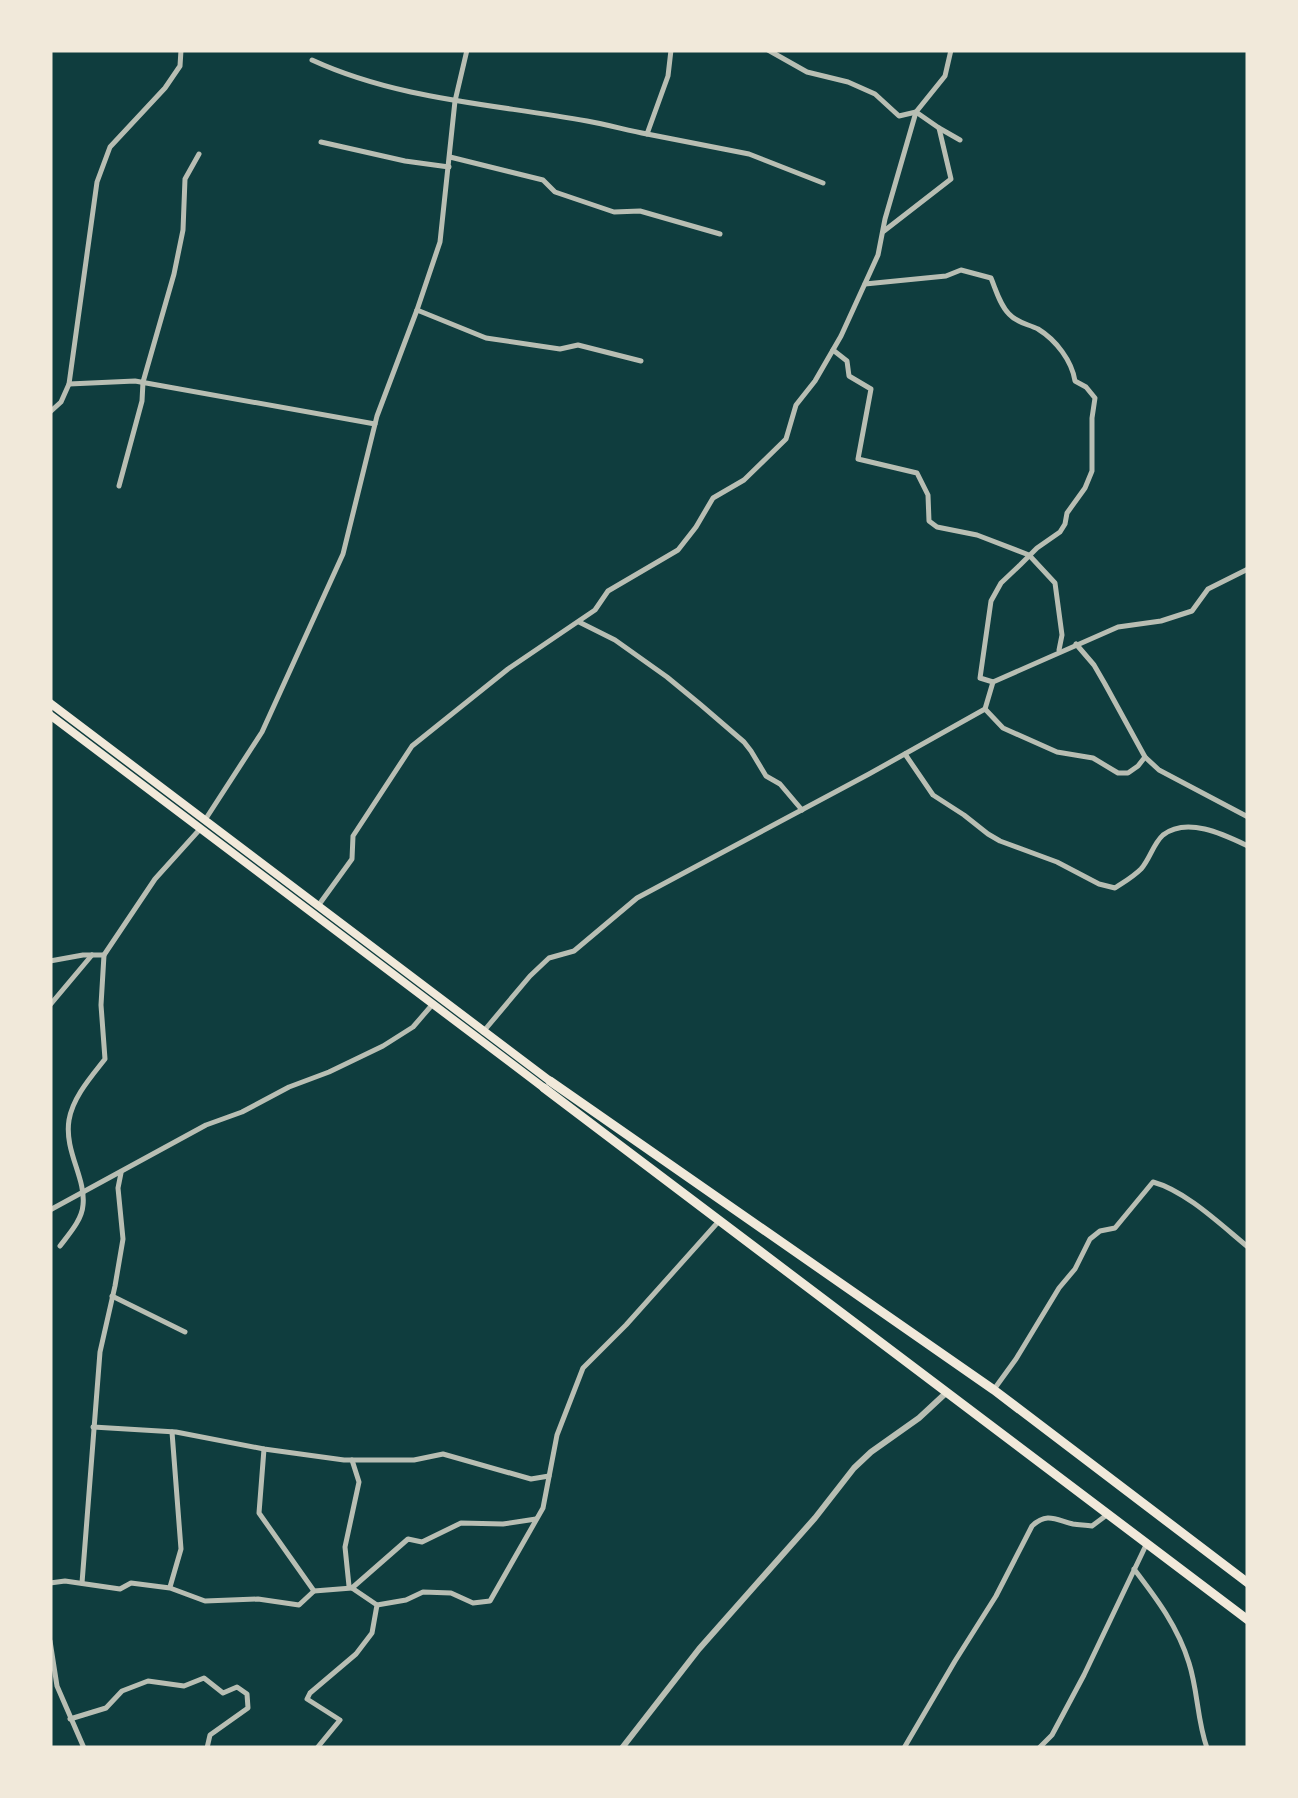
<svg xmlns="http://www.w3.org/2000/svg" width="1298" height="1798" viewBox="0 0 1298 1798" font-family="'DejaVu Sans',sans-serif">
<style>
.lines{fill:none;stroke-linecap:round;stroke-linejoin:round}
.minor{stroke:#b8beb3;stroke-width:5}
.tertiary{stroke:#b8beb3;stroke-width:6}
.trunk{stroke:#f1e9da;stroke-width:8}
.motorway{stroke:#f1e9da;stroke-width:9}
</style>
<rect width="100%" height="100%" fill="#0f3d3e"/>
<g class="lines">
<g class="minor">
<path d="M768,50L807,72L848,82L875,94L899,116L916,112L939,128L960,140"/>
<path d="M312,60C399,100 494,104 587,121C608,125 627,130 647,134L668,76L671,50"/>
<path d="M647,134L749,154L823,183"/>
<path d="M321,142L405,161L449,167"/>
<path d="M450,157L543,180L555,192L614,212L640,211L720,234"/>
<path d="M884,231L951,179L939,128"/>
<path d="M865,284L946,276L961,270L991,278C996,290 1000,305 1009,314C1017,323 1028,324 1038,329C1056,340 1072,361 1075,381L1086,387L1095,398L1092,418V471L1085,488L1067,513L1065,524L1060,532L1037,548L1020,565L1001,583L991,601L980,678L993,682"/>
<path d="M417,310L486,338L560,349L578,345L641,361"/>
<path d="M833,350L847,361L849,376L871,389L858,459L917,473L928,495L929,521L937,527L977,535L1029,555L1055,583L1062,635L1059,650"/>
<path d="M69,384L135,381L375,424"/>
<path d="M50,412L61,402L69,384L97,182L110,147L165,88L180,66L181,50"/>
<path d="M119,486L142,401L143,382L174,274L183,230L185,179L199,154"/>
<path d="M579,622L615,640L667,677L701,705L744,742L751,751L766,776L780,784L802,810"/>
<path d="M1076,644L1094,665L1105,684L1145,757L1159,770L1248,817"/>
<path d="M985,709L1003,728L1057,752L1093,758L1118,773H1128L1138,766L1145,757"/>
<path d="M905,754L933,795L964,815L988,834L1000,841L1057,862L1099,884L1115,888C1124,882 1133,877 1141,869C1150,859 1153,844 1163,835C1187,816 1225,835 1248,846"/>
<path d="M205,820L262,732L343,554L377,416L417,310L440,242L455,101L467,50"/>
<path d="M318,906L352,859L353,836L412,746L508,669L595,610L608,591L678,550L696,527L713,498L744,480L786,439L796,405L815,381L841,336L878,255L885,219L916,112L945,76L951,50"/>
<path d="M50,961L83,955H104"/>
<path d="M50,1005L92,955"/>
<path d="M483,1032L530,976L549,958L574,951L637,898L869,774L985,709L993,682L1118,627L1161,621L1192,611L1208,589L1248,569"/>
<path d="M50,1210L206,1125L242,1112L289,1087L329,1072L383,1046L413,1027L432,1005"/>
<path d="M60,1246C69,1234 82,1220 83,1205C86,1178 64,1151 69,1120C73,1097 91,1077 105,1059L101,1005L104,955L155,879L201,828"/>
<path d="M112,1296L185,1332"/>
<path d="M995,1388L1016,1359L1059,1288L1075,1269L1090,1239L1100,1231L1115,1228L1153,1182C1186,1191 1221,1225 1248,1247"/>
<path d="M93,1427L176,1432L264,1449L344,1460H414L443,1454L531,1479L549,1476"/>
<path d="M264,1449L259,1513L314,1591L352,1588L408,1539L422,1542L461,1523L503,1524L536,1519"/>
<path d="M1134,1569C1157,1599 1178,1627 1189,1663C1198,1691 1197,1720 1207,1748"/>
<path d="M50,1583L65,1581L120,1589L131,1583L170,1588L205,1601L258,1599L299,1605L314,1591"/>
<path d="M82,1583L100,1352L115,1286L123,1239L118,1188L121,1173"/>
<path d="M170,1587L181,1549L172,1432"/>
<path d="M377,1605L406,1600L423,1592L451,1593L473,1603L490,1601L543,1508L557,1435L583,1368L626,1325L719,1221"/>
<path d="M50,1641L57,1686L84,1748"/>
<path d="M70,1719L106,1708L122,1691L148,1681L184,1686L204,1678L223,1693L237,1687L247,1694L248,1708L210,1735L207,1748"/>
<path d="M317,1748L340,1720L307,1699L310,1693L356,1654L372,1633L377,1605L349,1586L345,1547L359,1482L352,1460"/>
<path d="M904,1748L955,1661L996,1596L1032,1526C1047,1512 1056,1520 1073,1524C1079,1525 1086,1525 1092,1526L1108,1514"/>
<path d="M1039,1748L1052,1735L1084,1675L1147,1543"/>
</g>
<path class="tertiary" d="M622,1748L699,1649L815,1518L854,1468L871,1452L919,1418L947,1392"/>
<g class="trunk">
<path d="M50,703L550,1081"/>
<path d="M50,715L544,1088"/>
</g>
<g class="motorway">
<path d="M550,1081L994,1390L1248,1583"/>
<path d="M544,1088L1248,1620"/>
</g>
</g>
<rect width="1298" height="1798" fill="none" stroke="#f1e9da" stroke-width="105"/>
</svg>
